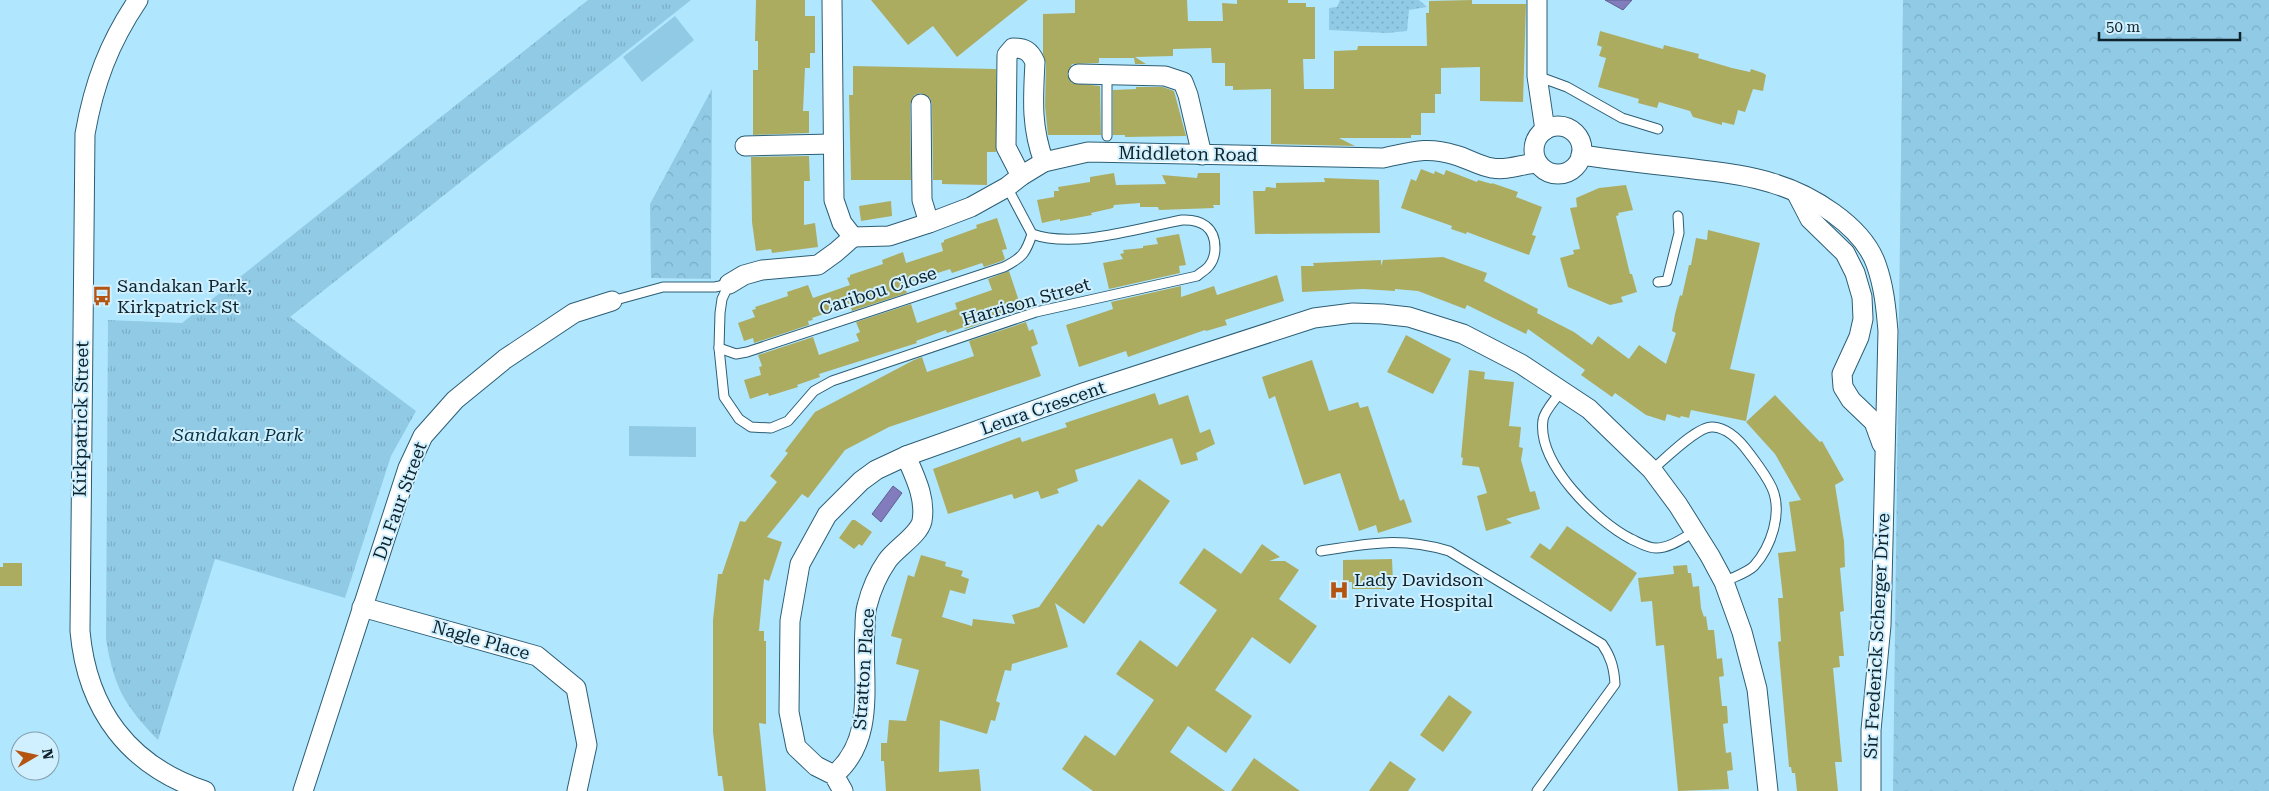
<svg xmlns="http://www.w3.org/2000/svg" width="2269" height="791" viewBox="0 0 2269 791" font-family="'Roboto Serif',serif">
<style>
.grass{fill:url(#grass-dots)}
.forest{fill:url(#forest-crowns)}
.park{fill:url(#park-tufts)}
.garden{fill:#90cae5}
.water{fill:#827bbc;stroke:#5f6191}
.building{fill:#acac61}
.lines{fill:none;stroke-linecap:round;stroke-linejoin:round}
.lane-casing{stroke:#2c5e74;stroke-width:11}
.street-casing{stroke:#2c5e74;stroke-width:21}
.lane{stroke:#fff;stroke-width:9}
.street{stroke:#fff;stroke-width:19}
.labels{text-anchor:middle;stroke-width:4;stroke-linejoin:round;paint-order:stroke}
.street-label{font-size:18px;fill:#0e232c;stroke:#d1f0ff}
.poi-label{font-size:18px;fill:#0e232c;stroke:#d1f0ff;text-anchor:start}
.park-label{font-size:18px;font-style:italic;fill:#093140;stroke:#d1f0ff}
</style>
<defs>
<pattern id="grass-dots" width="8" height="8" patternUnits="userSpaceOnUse" patternTransform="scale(1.25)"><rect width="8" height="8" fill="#90cae5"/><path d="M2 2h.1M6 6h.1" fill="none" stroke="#7badc5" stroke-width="1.8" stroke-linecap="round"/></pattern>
<pattern id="forest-crowns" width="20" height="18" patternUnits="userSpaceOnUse" patternTransform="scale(1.25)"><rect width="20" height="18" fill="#90cae5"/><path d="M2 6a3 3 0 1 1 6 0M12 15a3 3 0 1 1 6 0" fill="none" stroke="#7badc5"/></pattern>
<pattern id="park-tufts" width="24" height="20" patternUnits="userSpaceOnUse" patternTransform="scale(1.25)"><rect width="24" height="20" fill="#90cae5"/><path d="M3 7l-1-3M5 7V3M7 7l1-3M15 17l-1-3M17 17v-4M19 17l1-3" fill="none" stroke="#7badc5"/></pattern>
</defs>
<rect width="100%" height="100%" fill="#b1e6ff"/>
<path class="grass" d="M1340,0H1419L1427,7L1409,10L1407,31L1387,33L1329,30V8L1337,7Z"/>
<g class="forest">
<path d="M1903,0H2269V791H1893Z"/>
<path d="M712,89L711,279L651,278L650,204Z"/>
</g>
<path class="park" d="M588,0H691L290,317L416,411L391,456L345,598L215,559L158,740C124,705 114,687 106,639L108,320L182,323Z"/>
<g class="garden">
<path d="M675,16L694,40L642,82L623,57Z"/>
<path d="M629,426L696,427V457L629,456Z"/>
</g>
<g class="water">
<path d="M1605,0H1632L1623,10Z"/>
<path d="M893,486L902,493L881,522L872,514Z"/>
</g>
<g class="building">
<path d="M756,0H805V16H815V53H810V68H805L803,111H809V133L753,135V70H758V41H755Z"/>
<path d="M871,0H1028L957,57L933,26L908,45Z"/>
<path d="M1075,0H1187L1188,21H1223L1222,3L1237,4V0H1288V3H1306V7H1315V59H1303L1304,89H1334V51L1357,50L1358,46H1427L1426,13H1429V1L1472,0V4H1526L1523,102L1480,101V67L1441,68V94H1435V113H1421V135H1411V138H1339L1355,146L1271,144V89L1233,90V86H1225V63H1212L1211,48L1173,49V56L1135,57L1146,64H1135L1134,58H1099V63L1072,64L1067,74L1072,83L1100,86L1101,135H1048L1045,106L1046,63L1043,54V14L1075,13Z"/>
<path d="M1600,31L1663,49L1664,45L1699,54L1698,58L1732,68L1750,72L1751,69L1763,73L1766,75L1763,91L1753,89L1745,112L1738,110L1734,125L1722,122V125L1693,117L1690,111L1659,102L1657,108L1638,103L1639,99L1598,87L1606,58L1599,56L1602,47L1597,45Z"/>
<path d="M853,66L996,69V152H987V185L942,184V180H933L932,104L930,98L921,93L915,95L910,104L911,180H851L849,95H853Z"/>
<path d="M1136,87H1163L1174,91L1186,136L1125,137V135H1113V90L1136,89Z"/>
<path d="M809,156L810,181H804V225L815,223L818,247L772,253L771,249L756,251L752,222L751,157Z"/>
<path d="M1421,169L1434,174L1435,171L1444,175L1446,170L1477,182L1478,180L1492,184V183L1518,192L1516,197L1542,207L1532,235L1536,236L1529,255L1467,232L1466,234L1451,229L1452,226L1401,208L1411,179L1416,181Z"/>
<path d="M1114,173L1116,185L1166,184L1162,175L1197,178L1198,173H1220V205H1213L1214,208L1159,210L1158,207H1140V203L1114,205L1113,208L1091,213L1092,215L1060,221V219L1042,223L1037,200L1054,197V191H1059L1058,187L1090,182V177Z"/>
<path d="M1324,178L1379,180L1380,233L1255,234L1253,191H1265L1266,187L1276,188V183L1325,182Z"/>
<path d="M1626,185L1633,210L1618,213L1619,215L1616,216L1630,274H1632L1637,292L1621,297L1623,302L1610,305L1568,287L1560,258L1574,254L1573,250L1580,249L1570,208L1577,207L1576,198L1599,188Z"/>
<path d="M891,201L892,216L861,221L859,206Z"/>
<path d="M997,218L1007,249L1002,250L1005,259L1002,261L984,267L982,263L952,273L950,269L913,281L905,288L907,293L852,311L850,305L812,318L813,320L808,321L809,325L754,343L753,338L744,341L738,323L755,317L752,310L756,309L755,307L788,296L787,292L808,285L813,298L850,285L847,278L850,277V275L883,264L882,260L903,252L906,263L943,251L941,243L944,242V240L977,228L976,225Z"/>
<path d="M1708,230L1760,243L1730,369L1755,374L1746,421L1691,410L1689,418L1681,416L1680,418L1667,414L1665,421L1646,415L1615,393L1612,397L1581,375L1585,370L1528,329L1526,334L1467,305L1465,309L1418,291L1395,289V291L1363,289L1302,292L1301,266H1314L1313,263L1381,260V266L1383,260L1443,257L1487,273L1484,281L1538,309L1537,313L1574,332L1592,345L1598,336L1629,359L1639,345L1666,364L1676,333L1672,331L1675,314L1680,295L1682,296L1689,265H1691L1696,238L1707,240Z"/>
<path d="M1179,234L1186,265L1179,266L1180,273L1109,289L1103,263L1123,259L1120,254L1124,253L1123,250L1143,248V246L1158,244L1156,238Z"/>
<path d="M1009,271L1022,310L965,329L964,327L947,333L946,330L916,341L917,343L819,374L820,377L797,385L798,387L769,396L768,393L750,399L744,380L761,375L759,367L762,366L758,355L813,337L819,355L859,341L856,334L860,332L856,322L911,304L917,323L957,309L955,303L992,290L988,279Z"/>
<path d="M1277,275L1284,301L1225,320L1227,325L1206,331L1205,330L1128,357L1126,351L1079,367L1066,325L1113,309L1111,302L1181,286V297L1214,286L1217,295Z"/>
<path d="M1026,322L1029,331L1033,329L1038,344L1031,347L1041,376L889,427L845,450L808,498L802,494L767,537L782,542L769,581L764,579L759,631H764V641H766V724L759,723L766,791H724L722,776H718L713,732V620L718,574H722L740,521L745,522L777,482L770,476L788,453L785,451L815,412L914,360L922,357L927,372L974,356L969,341Z"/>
<path d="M1406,335L1451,359L1433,394L1387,372Z"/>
<path d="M1312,360L1329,411L1358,402L1360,408L1368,406L1400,501L1404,499L1412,522L1378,533L1376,525L1359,531L1340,473L1304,485L1275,396L1269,399L1262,377Z"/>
<path d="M1469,370L1485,372L1484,379L1514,382L1509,426L1521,427L1519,447L1523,448L1521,460L1530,492L1535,491L1540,509L1506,519L1512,523L1486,531L1477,496L1487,493L1479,467L1462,465L1463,458L1461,457Z"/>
<path d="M1155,393L1159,405L1188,395L1200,433L1210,429L1215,444L1196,453L1198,460L1181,465L1172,438L1075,470L1078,481L1057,489L1059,493L1041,499L1038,491L1014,499L1012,494L948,514L933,469L1020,437L1022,442L1067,427L1065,423Z"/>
<path d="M1775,395L1820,442L1822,441L1844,480L1835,485L1844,541L1845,567L1840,568L1844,611L1840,612L1844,656H1839L1840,667L1833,668L1842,762H1835L1838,791H1797L1795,773H1792L1791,767H1789L1778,642L1781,641L1778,598H1783L1778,553L1796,551L1789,502L1801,500L1775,454L1746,422Z"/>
<path d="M1139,479L1170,501L1084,624L1055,603L1068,647L1012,664L1011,671L1005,670L996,701L1000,703L995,721L991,720L987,734L940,720L939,772L979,769L981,791H886L884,761H881V743H887L889,720L906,721L919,670L896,664L902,639L891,636L908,575L914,577L921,555L946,562L945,566L963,571L961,576L969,579L965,594L950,590L942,617L972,626L973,619L1015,624L1012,615L1039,607L1098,524L1102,527Z"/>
<path d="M852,520H855L872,532L862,546L859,544L854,549L839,538Z"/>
<path d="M1567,526L1637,573L1611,612L1530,557L1540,543L1550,550Z"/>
<path d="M1262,544L1280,557L1269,561H1285L1299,570L1279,599L1317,626L1290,664L1252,637L1215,690L1252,716L1226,753L1188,726L1170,752L1225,791H1093L1062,769L1085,735L1115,756L1154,700L1116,674L1140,640L1177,667L1217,610L1179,583L1204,548L1241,574Z"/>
<path d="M1392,559L1393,582H1389V589H1352V582H1343V560Z"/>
<path d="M3,563H22V586H0V567H3Z"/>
<path d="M1687,565L1688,573H1691L1693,587L1699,586L1701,608L1704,617L1706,616L1708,630H1714L1717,659L1722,658L1724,676L1719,677L1722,706H1727L1728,723L1723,724L1726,753L1731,752L1733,770L1727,771L1729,789L1678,791L1664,645L1656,646L1652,601L1641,602L1638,578L1674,574L1673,566Z"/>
<path d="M1449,695L1472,712L1443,752L1420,735Z"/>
<path d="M1254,758L1300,791H1231Z"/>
<path d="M1390,761L1416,779L1408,791H1369Z"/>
</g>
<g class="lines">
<defs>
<g id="lane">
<path d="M1107,76V136"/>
<path d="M1537,76L1567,87L1622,118L1658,129"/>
<path d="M1658,282L1667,281L1679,233L1678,216"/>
<path d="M729,284L722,299L720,313L719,348L724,397L739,419L751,427L771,428L788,421L814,391L832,381L1036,312L1197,276C1200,273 1206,270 1209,266C1213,261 1215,254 1215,248C1215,227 1201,219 1182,220C1139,228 1074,249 1032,234L1007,187"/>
<path d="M612,301L663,287H715L729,284"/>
<path d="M719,348L736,354L747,352L1004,267C1022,258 1026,253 1032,234"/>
<path d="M1561,391C1556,399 1544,411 1543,420C1537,463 1596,521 1631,539C1638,542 1647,548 1656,548C1670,548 1683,538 1694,532"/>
<path d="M1652,470C1664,460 1698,425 1713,427C1729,428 1741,442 1749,453C1758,465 1766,475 1772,488C1783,513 1771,547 1754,566C1747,573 1733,577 1724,582"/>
<path d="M1321,551C1370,543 1401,537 1449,551L1602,644C1611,657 1614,668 1615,684L1537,791"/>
</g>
<g id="street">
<path d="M138,0C109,43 94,83 85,134L80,631C87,710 129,766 205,791"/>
<path d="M832,0L834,200L842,223L853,237L889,236L929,223L971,207L1007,187L1021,176L1044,162L1088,152L1383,158C1412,152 1426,146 1455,155C1467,158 1479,166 1492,168C1507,171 1522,164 1537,163"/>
<path d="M1537,0V76L1545,130"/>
<path d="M1078,74L1165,76L1183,82L1188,95L1202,155"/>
<path d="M921,104L922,200L929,223"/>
<circle cx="1558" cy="150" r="24"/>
<path d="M745,146L833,144"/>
<path d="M1581,155C1616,160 1651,164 1686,168C1715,172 1744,174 1772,183C1810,194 1862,225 1876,264C1884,286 1886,308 1888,331L1881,625L1871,730V791"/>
<path d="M1021,176L1006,147L1007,55L1013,48C1025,48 1030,51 1035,62C1033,99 1031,127 1044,162"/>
<path d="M1797,194L1810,219L1845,253L1855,273L1862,297L1863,319L1859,337L1842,374L1843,387L1851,400L1874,422L1882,444"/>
<path d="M729,284L744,275L762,270L818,265L836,252L853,237"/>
<path d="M362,607L537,656L576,688L587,745L577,791"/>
<path d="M834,775C878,738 861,678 865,628C865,621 865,613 867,606C871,590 878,574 887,561C895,549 919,535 922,521C926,498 915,477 906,456"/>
<path d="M303,791L408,468L423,436L455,400L505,359L574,313L612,301"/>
<path d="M843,791L834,775L816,766L796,747L789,712L790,621L800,564L827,515L861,481L876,470L906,456L1086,392L1314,318L1353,313L1382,314L1409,317L1463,334L1521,364L1589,409L1652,470L1678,505L1710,556L1724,582L1742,632L1757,689L1768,791"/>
</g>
</defs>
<use href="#lane" class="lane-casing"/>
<use href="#street" class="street-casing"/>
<use href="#lane" class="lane"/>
<use href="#street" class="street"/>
</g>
<defs>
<symbol id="bus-bare" viewBox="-9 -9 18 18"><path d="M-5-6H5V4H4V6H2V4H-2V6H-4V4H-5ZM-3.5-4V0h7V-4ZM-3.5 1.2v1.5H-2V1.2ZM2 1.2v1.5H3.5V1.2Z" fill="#b45410" stroke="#d1f0ff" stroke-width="2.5" paint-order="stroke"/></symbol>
<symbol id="hospital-bare" viewBox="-9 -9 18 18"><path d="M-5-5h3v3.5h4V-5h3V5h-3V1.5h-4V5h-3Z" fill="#b45410" stroke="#d1f0ff" stroke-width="2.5" paint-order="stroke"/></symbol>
</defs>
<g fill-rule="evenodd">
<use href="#bus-bare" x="88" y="282" width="28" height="28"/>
<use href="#hospital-bare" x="1325" y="576" width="28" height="28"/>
</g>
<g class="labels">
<g class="street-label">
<text transform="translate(1188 154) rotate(1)" y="6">Middleton Road</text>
<text transform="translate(878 291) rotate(-18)" y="6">Caribou Close</text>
<text transform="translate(1026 302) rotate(-16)" y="6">Harrison Street</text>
<text transform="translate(1043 408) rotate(-19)" y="6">Leura Crescent</text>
<text transform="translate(81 419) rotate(-89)" y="6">Kirkpatrick Street</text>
<text transform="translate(400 501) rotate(-70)" y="6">Du Faur Street</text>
<text transform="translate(1877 636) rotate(-87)" y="6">Sir Frederick Scherger Drive</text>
<text transform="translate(481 640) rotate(16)" y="6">Nagle Place</text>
<text transform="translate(864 669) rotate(-86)" y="6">Stratton Place</text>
</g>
<g class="poi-label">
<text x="117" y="292">Sandakan Park,<tspan x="117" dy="21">Kirkpatrick St</tspan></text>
<text x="1354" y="586">Lady Davidson<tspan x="1354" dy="21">Private Hospital</tspan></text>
</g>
<g class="park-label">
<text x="238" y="441">Sandakan Park</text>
</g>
</g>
<g transform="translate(35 756) rotate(81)"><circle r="24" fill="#d1f0ff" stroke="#839eab"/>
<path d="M0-4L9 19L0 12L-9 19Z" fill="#b45410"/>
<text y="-8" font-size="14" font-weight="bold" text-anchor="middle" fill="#0e232c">N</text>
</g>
<path d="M2099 32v8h141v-8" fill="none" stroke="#0e232c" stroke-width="2.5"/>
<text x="2106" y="32" font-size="15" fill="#0e232c" stroke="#d1f0ff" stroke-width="4" paint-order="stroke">50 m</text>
</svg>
